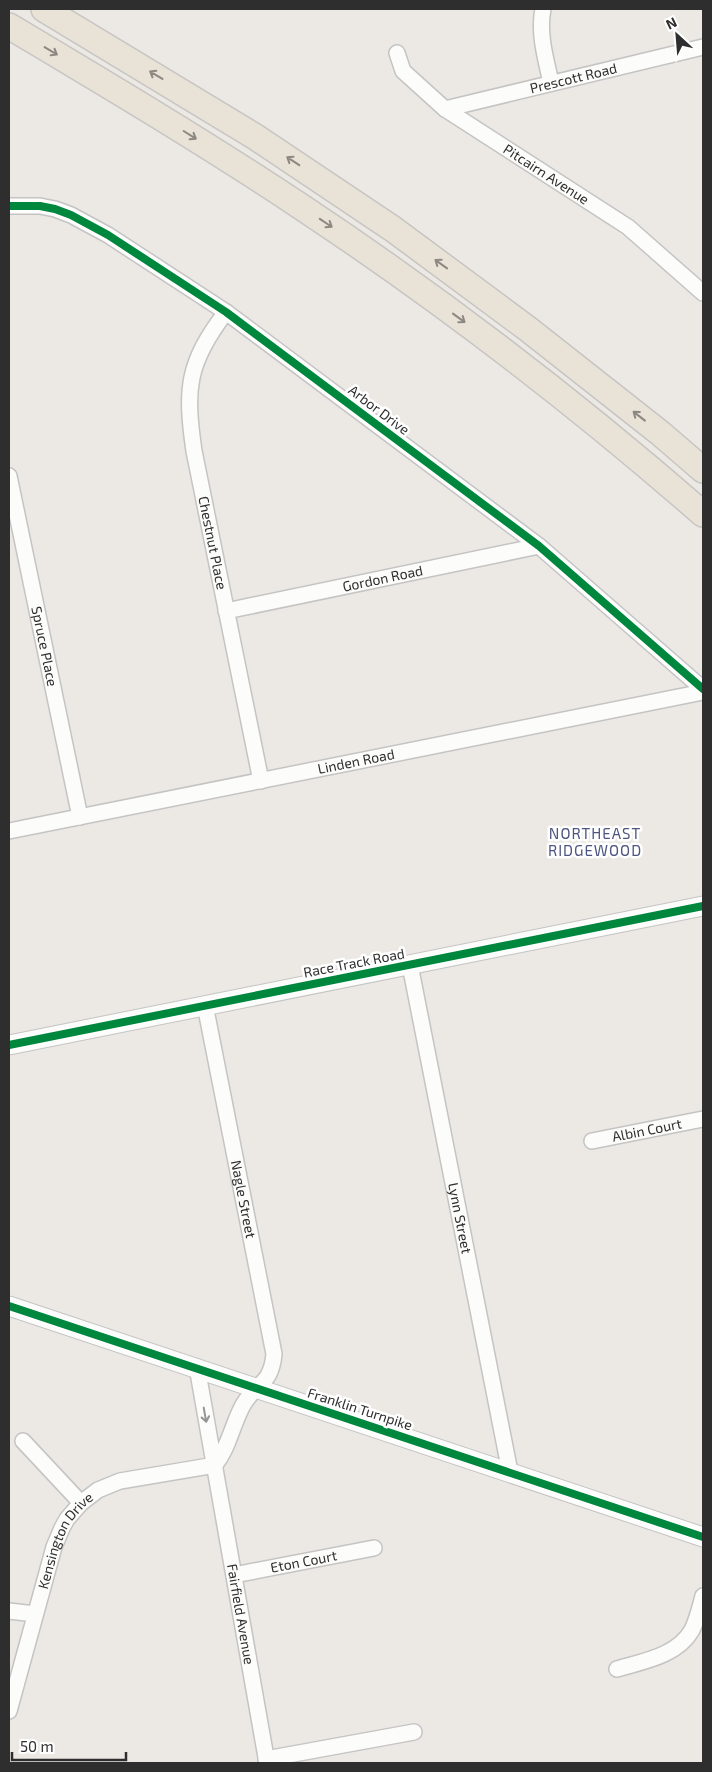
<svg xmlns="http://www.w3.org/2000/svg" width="712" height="1772" viewBox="0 0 712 1772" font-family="'Exo 2',sans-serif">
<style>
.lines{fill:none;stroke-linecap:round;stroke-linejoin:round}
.minor-casing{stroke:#c5c4c5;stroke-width:18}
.tertiary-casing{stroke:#c5c4c5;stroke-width:21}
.trunk-casing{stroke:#c6c5c4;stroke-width:28}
.minor{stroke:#fcfcfb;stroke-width:15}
.tertiary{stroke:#fcfcfb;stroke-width:19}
.trunk{stroke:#e9e2d6;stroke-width:25}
.cycleway-casing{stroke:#fff;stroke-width:11}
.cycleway{stroke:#00873e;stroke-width:8}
.oneway{stroke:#8c8882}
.oneway2{stroke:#959594}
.labels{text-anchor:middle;stroke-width:5;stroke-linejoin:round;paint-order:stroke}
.street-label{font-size:14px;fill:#2e2e2e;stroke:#fff}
.neighbourhood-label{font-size:15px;letter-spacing:1px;fill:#4d5680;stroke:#fff}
</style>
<rect width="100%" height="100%" fill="#ece8e4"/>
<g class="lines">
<defs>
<g id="minor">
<path d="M543,9C538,34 546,59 551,83"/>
<path id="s1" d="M397,53L403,71L445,109L628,227L703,293"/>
<path id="s2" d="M445,109L703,47"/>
<path d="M9,206H40L55,209L71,215L108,235L226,312L539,546L703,689"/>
<path id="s3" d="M226,312C187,363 185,389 194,451L261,781"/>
<path id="s4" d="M9,476L80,817"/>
<path id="s5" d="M226,611L539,546"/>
<path id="s6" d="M9,831L703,692"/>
<path id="s7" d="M410,965L510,1472"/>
<path id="s8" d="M205,1005L274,1354C271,1386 256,1382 243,1405C232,1425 229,1447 215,1465"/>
<path id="s9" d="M592,1141L703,1119"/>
<path id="s10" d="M197,1367L267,1763"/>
<path d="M23,1441L81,1503"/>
<path id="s11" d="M234,1575L374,1548"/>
<path d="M9,1611L35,1614"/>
<path d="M617,1669C644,1661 677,1656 692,1630C697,1620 700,1607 703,1596"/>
<path id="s12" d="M9,1711L54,1547L62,1528L67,1519L81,1503L98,1490L120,1481L215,1465"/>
<path d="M266,1759L414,1732"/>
</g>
<g id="tertiary">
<path d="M9,1045L703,906"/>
<path d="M9,1306L703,1537"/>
</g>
<g id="trunk">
<path d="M44,9L254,136L393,229L528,329L660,433L703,470"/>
<path d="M9,26C108,85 207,144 303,208C443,301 577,404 703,514"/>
</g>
</defs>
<use href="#minor" class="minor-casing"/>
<use href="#tertiary" class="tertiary-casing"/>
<use href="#trunk" class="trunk-casing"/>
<use href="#minor" class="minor"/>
<use href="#tertiary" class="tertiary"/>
<use href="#trunk" class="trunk"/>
<defs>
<g id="cycleway">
<path d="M9,206H40L55,209L71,215L108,235L226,312L539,546L703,689"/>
<path d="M9,1045L703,906"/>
<path d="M9,1306L703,1537"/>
</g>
</defs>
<use href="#cycleway" class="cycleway-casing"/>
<use href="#cycleway" class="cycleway"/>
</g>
<defs><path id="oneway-shaft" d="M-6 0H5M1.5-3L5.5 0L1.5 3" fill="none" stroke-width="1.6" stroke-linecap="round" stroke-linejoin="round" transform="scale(1.25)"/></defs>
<g class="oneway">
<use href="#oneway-shaft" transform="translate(51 51) rotate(31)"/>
<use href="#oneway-shaft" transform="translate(156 75) rotate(-149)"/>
<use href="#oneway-shaft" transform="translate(190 135) rotate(32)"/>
<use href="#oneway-shaft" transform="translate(293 161) rotate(-147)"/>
<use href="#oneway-shaft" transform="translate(326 223) rotate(34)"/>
<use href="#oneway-shaft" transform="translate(441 264) rotate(-144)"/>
<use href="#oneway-shaft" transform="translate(459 318) rotate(36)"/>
<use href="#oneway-shaft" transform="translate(639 416) rotate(-142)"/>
</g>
<use class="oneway2" href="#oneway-shaft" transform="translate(205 1415) rotate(80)"/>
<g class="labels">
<g class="street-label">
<text dy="5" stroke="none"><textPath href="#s2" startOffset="132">Prescott Road</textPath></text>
<text dy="5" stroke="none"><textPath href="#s1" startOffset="196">Pitcairn Avenue</textPath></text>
<text transform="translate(379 410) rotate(37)" y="5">Arbor Drive</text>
<text dy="5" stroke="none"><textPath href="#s3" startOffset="242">Chestnut Place</textPath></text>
<text dy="5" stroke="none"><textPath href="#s5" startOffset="160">Gordon Road</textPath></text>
<text dy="5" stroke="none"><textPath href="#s4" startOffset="174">Spruce Place</textPath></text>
<text dy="5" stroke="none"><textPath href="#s6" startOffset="354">Linden Road</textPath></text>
<text transform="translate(354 963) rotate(-11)" y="5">Race Track Road</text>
<text dy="5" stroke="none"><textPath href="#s9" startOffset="56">Albin Court</textPath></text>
<text dy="5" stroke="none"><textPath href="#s8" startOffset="198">Nagle Street</textPath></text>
<text dy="5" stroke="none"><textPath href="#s7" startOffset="258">Lynn Street</textPath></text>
<text transform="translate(360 1409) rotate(18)" y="5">Franklin Turnpike</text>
<text dy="5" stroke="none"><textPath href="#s12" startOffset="181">Kensington Drive</textPath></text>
<text dy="5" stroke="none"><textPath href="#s11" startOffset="71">Eton Court</textPath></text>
<text dy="5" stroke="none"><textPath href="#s10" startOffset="251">Fairfield Avenue</textPath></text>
</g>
<g class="neighbourhood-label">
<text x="595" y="839">NORTHEAST<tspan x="595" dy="17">RIDGEWOOD</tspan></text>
</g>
</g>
<rect width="712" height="1772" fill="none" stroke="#2e2e2e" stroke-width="20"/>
<g transform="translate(677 35) rotate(334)" stroke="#ffffff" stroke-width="4" paint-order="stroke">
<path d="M0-4L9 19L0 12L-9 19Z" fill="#2e2e2e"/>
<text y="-8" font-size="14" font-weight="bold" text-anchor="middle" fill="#2e2e2e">N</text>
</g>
<path d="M12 1752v8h114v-8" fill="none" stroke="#2e2e2e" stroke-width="2.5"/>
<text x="20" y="1752" font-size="15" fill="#2e2e2e" stroke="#ffffff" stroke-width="4" paint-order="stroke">50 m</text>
</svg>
